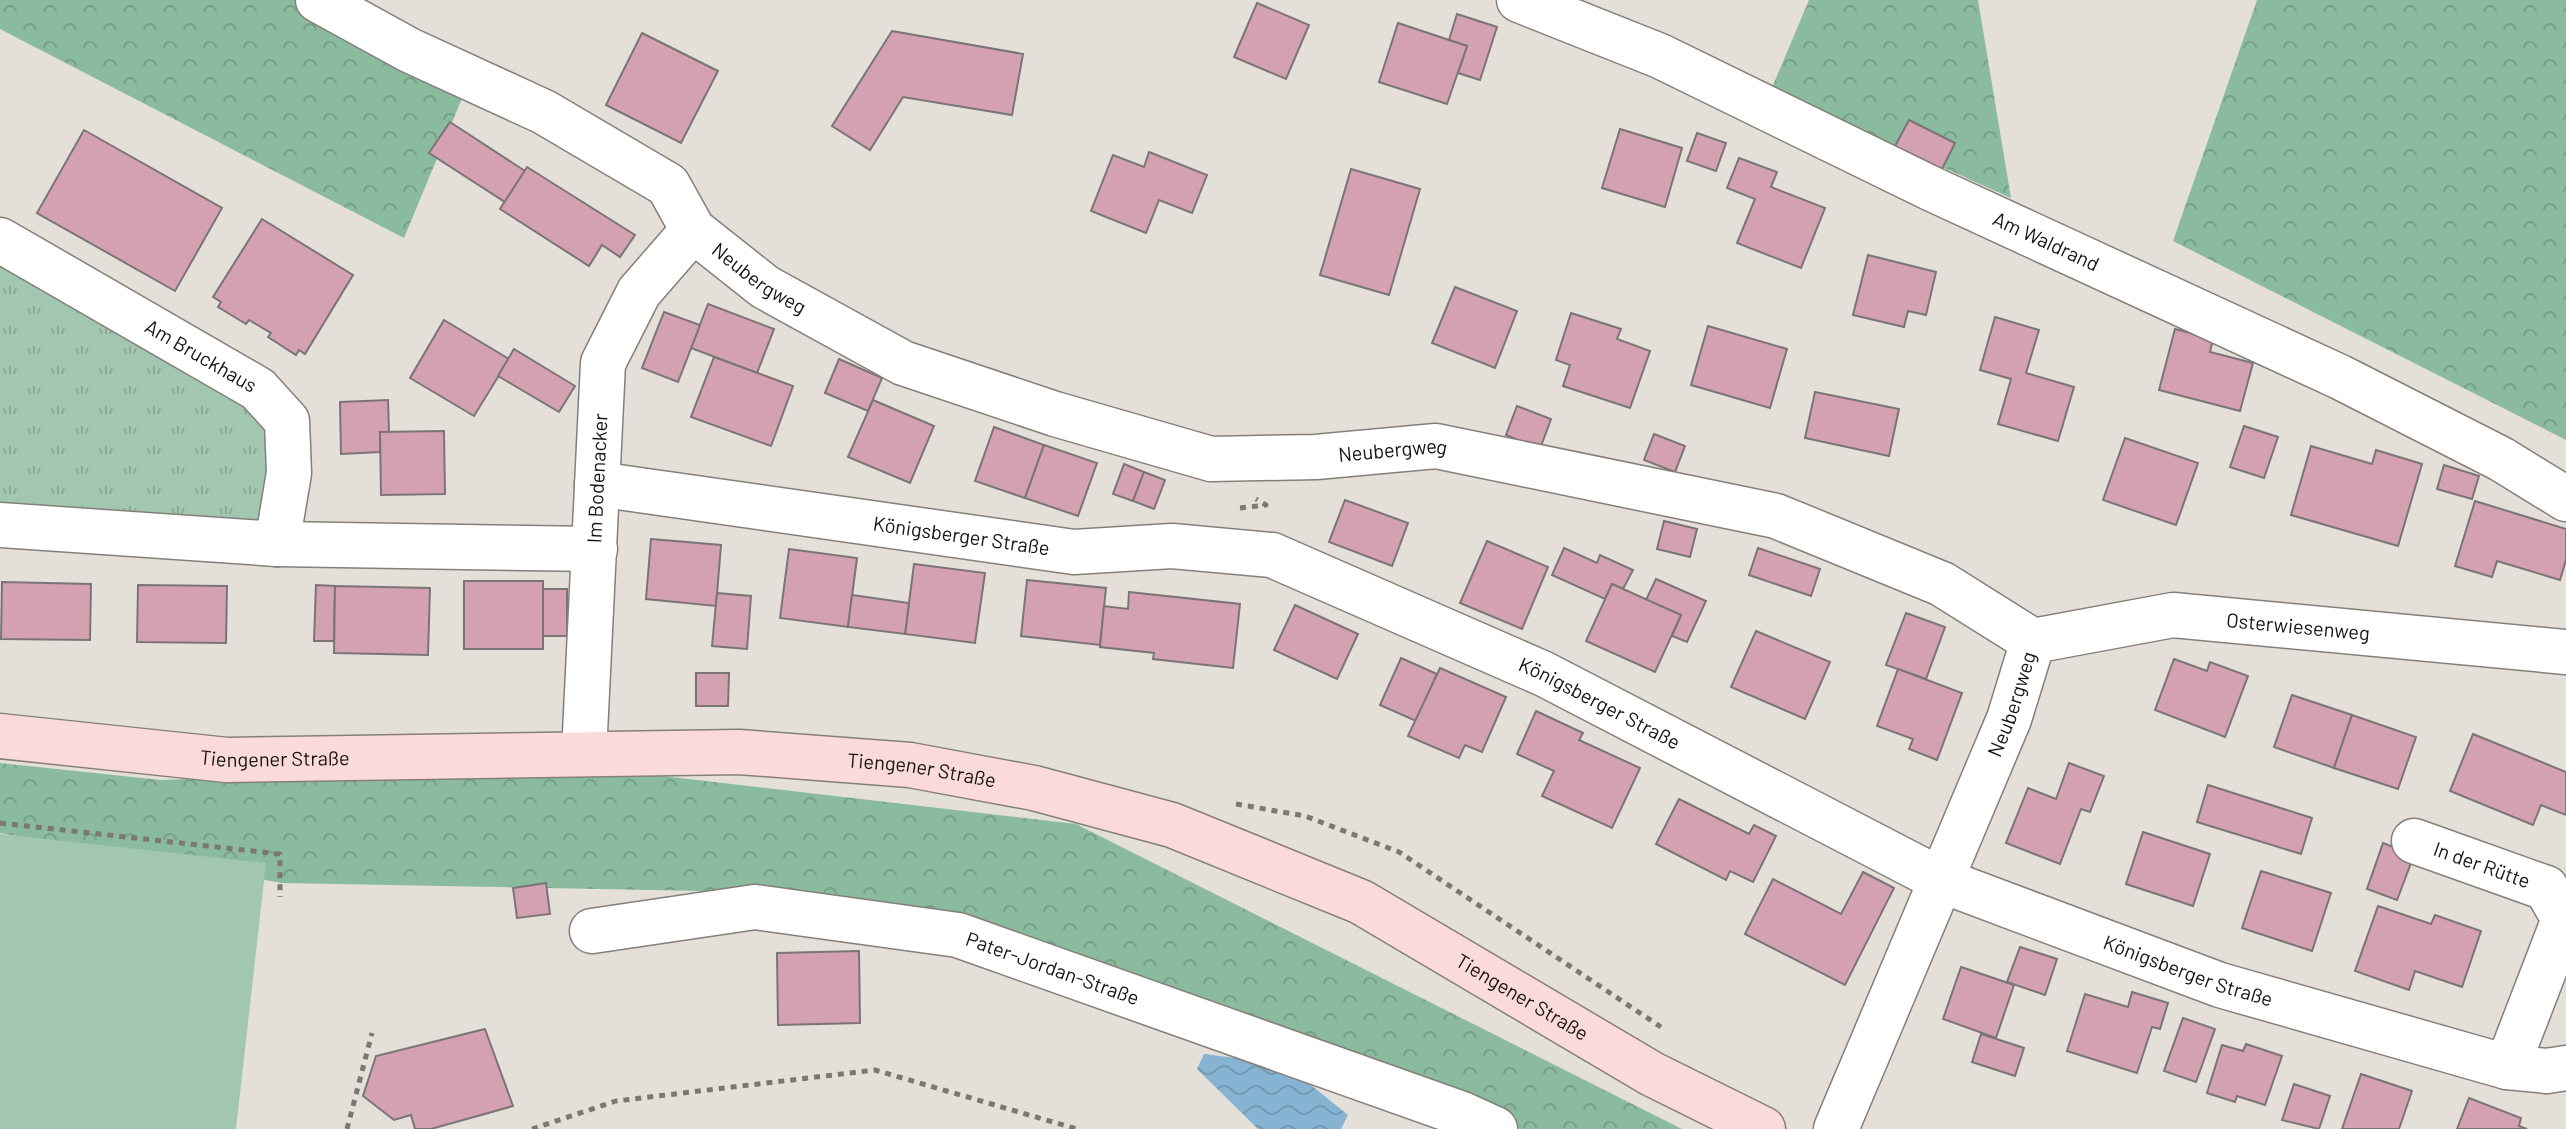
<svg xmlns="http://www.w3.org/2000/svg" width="2566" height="1129" viewBox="0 0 2566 1129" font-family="Barlow,sans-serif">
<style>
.grass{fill:url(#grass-tufts)}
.forest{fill:url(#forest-crowns)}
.pitch{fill:#a1c7b0}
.water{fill:url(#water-waves)}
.building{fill:#d4a1b3;stroke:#7b7476;stroke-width:2}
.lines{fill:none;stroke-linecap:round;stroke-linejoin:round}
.street-casing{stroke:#857f7a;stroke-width:47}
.secondary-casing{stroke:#857f7a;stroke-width:47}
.path{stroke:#7b7773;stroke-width:5;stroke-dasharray:6 6;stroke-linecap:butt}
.street{stroke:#fff;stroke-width:44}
.secondary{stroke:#fadbd9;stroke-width:44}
.labels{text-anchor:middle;stroke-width:6;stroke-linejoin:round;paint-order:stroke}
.street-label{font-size:20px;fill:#161412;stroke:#e5dfda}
</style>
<defs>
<pattern id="grass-tufts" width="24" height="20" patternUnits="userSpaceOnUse" patternTransform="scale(2)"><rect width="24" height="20" fill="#a1c7b0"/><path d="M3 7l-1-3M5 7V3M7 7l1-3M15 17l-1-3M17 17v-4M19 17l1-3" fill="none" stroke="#8aaa96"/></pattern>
<pattern id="forest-crowns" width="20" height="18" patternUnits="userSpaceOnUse" patternTransform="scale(2)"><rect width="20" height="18" fill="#8bbb9e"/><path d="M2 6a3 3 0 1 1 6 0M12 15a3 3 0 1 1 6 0" fill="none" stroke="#77a087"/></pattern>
<pattern id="water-waves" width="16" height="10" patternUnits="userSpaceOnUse" patternTransform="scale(2)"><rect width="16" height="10" fill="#87b3d2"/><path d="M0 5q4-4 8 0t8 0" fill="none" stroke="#7499b3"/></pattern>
</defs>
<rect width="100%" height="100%" fill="#e5dfda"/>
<path class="grass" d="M0,234L295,397L286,566L0,540Z"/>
<g class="forest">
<path d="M0,0H334L470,79L404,238L0,29Z"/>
<path d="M1809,0H1978L2011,198L1771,90Z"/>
<path d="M2257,0H2566V440L2173,241Z"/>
<path d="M0,763L161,780L559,764L1076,824L1682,1129H1520L1455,1100L755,892L282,883L0,833Z"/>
</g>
<path class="pitch" d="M0,834L266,863L236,1129H0Z"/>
<path class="water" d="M1204,1054L1285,1064L1348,1115L1341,1129H1258L1197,1069Z"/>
<g class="building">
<path d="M1257,3L1309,25L1286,79L1234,57Z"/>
<path d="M1457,14L1497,27L1480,80L1458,73L1467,46L1449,40Z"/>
<path d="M1398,23L1467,46L1447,104L1379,82Z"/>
<path d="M892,31L1023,54L1012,115L903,97L870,150L832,126Z"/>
<path d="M642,33L718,71L681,143L606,105Z"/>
<path d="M1909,120L1955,143L1942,169L1895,146Z"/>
<path d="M450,122L525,171L505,202L429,153Z"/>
<path d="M1620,129L1682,148L1665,207L1602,188Z"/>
<path d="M84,130L222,208L175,291L37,213Z"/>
<path d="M1697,133L1726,143L1716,171L1687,161Z"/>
<path d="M1149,152L1207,175L1192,213L1159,200L1146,233L1091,211L1113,155L1144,167Z"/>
<path d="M1739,158L1777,172L1771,187L1825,208L1801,268L1737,243L1755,199L1727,188Z"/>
<path d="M527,167L635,235L620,257L602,245L589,266L500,209Z"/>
<path d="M1351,169L1420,189L1389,295L1320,275Z"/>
<path d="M262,219L353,275L305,354L299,350L296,355L268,337L271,333L249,320L246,324L218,307L221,302L213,297Z"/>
<path d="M1868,255L1936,272L1926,315L1908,311L1904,327L1853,315Z"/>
<path d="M1455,287L1517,311L1495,368L1432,343Z"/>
<path d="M708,304L774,329L757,373L691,348Z"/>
<path d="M664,312L700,325L678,382L642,368Z"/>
<path d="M1571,313L1621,329L1617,339L1650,351L1630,408L1563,386L1570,365L1556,360Z"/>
<path d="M1995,317L2039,330L2026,373L2074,387L2058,441L1998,424L2011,379L1980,370Z"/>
<path d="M444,320L509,359L474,416L410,378Z"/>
<path d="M1708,326L1787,349L1770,408L1691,385Z"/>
<path d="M2175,329L2213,339L2210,352L2253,363L2240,411L2159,390Z"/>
<path d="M514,349L575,386L559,412L498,376Z"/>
<path d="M714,357L793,386L771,446L691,417Z"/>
<path d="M839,359L882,378L868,411L825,393Z"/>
<path d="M1815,392L1899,409L1889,456L1805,438Z"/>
<path d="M388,400L389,432H380V452L341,454L340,402Z"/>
<path d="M873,400L934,426L910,483L848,457Z"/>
<path d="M1517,406L1551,419L1540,449L1506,435Z"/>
<path d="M2244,426L2278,437L2264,478L2230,467Z"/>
<path d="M994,427L1044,445L1025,498L975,481Z"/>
<path d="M444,431L445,494L381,495L380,432Z"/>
<path d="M1654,434L1685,446L1675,472L1644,460Z"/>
<path d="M2125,438L2198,463L2176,525L2103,500Z"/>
<path d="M1044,445L1097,463L1078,516L1025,498Z"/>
<path d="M2311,446L2372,464L2376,450L2422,464L2398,546L2291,515Z"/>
<path d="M1124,464L1144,472L1133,501L1113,494Z"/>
<path d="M2444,465L2479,476L2472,499L2437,489Z"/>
<path d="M1144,472L1165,480L1154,509L1133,501Z"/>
<path d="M1345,500L1408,523L1392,566L1329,542Z"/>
<path d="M2475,501L2566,529V560L2560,580L2497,561L2492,577L2455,566Z"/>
<path d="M1664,521L1697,529L1690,557L1657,549Z"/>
<path d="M651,539L721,545L716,606L646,599Z"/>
<path d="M1487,541L1548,567L1522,629L1460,603Z"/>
<path d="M1564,548L1597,563L1600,555L1633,570L1623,589L1612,584L1605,599L1552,575Z"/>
<path d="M1758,548L1820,569L1811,596L1749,575Z"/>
<path d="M789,549L857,558L848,627L780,618Z"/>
<path d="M914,564L985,573L975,643L905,634Z"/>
<path d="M1656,579L1706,601L1687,642L1672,636L1681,615L1646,600Z"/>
<path d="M1027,580L1106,588L1100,645L1021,636Z"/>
<rect x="464" y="581" width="79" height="68"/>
<path d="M2,582L91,584L90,640L1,639Z"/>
<path d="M1612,584L1681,615L1655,672L1586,641Z"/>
<path d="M138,585L227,586L226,643L137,642Z"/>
<path d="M316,585L335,586L334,641H314Z"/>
<path d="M335,586L430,588L428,655L334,653Z"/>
<rect x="543" y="589" width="24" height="47"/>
<path d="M1129,592L1240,604L1233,668L1153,659L1154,653L1100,647L1104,606L1128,609Z"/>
<path d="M717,593L751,596L747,649L712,646Z"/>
<path d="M852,595L909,603L905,634L848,627Z"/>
<path d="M1295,605L1358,634L1337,679L1274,650Z"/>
<path d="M1906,613L1945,627L1926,679L1886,665Z"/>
<path d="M1756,631L1830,662L1805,719L1731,687Z"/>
<path d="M1401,658L1437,674L1416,721L1380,705Z"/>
<path d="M2174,659L2207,671L2210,662L2248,676L2225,737L2155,710Z"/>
<path d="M1440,668L1506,697L1482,752L1465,745L1459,758L1408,736Z"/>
<path d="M1898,669L1962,693L1937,760L1909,749L1913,739L1877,726Z"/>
<path d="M696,673H729L728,706H696Z"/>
<path d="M2292,695L2352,715L2334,768L2274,747Z"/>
<path d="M1536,711L1583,733L1579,740L1640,768L1612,828L1542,796L1554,771L1517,754Z"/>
<path d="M2352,715L2416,737L2398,789L2334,768Z"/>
<path d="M2473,734L2566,772V815L2541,805L2533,825L2450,791Z"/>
<path d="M2069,763L2104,776L2090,812L2081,809L2060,864L2006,843L2028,788L2056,799Z"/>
<path d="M2208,785L2312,818L2301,854L2197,822Z"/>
<path d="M1679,799L1749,834L1754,825L1776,836L1753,882L1730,871L1726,880L1656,844Z"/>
<path d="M2143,832L2210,854L2193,906L2126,884Z"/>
<path d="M2383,843L2414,855L2397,900L2367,889Z"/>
<path d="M2261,871L2331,893L2312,951L2242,928Z"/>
<path d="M1863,872L1894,888L1845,985L1745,934L1773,879L1841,914Z"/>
<path d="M546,883L550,914L517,918L513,888Z"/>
<path d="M2378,906L2431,924L2435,915L2481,931L2462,987L2415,971L2409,990L2355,971Z"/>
<path d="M2020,947L2057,959L2045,995L2007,982Z"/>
<path d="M859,951L860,1023L778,1025L777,953Z"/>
<path d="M1961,967L2014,985L1996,1038L1943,1019Z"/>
<path d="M2132,992L2168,1003L2160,1029L2152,1027L2137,1073L2067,1051L2085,994L2128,1007Z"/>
<path d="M2183,1018L2215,1029L2196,1082L2164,1071Z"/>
<path d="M485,1029L513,1106L431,1129H415L411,1115L394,1120L363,1096L376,1056Z"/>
<path d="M1981,1034L2024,1048L2015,1076L1972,1062Z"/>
<path d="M2246,1044L2282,1056L2265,1105L2237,1096L2235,1102L2207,1093L2222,1045L2243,1051Z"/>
<path d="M2361,1074L2412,1091L2399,1129H2342Z"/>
<path d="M2294,1084L2330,1096L2319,1129L2282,1120Z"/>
<path d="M2469,1098L2521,1118L2519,1126L2527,1129H2457Z"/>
</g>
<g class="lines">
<defs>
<g id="street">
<path id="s1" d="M318,0L409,50L544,112L668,185L693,230L765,287L903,363L1055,414L1211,459L1316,457L1436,446L1776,516L1942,584L2033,641"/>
<path id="s2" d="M1519,0L1660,56L1930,188L2340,377L2501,459L2566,499"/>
<path id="s3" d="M0,240L258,389L287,421L289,473L277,544"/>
<path id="s4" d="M597,484L1074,552L1172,546L1272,555L1544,674L1943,881L2220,985L2507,1067L2547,1071L2566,1068"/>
<path d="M0,525L277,544L595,549"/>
<path id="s5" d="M2033,641L2173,615L2566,652"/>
<path id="s6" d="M584,754L603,363L639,292L693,230"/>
<path id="s7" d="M2414,841L2546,888L2564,919L2507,1067"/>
<path id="s8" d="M592,931L755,907L958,935L1462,1114L1495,1129"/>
<path id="s9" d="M1836,1129L2009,719L2033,641"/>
</g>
<g id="secondary">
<path id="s10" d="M0,736L227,760L739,752L910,765L1034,788L1172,825L1361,902L1652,1074L1763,1129"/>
</g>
</defs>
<use href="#street" class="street-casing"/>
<use href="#secondary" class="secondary-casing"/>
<g class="path">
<path d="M1240,508L1266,505L1256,499"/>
<path d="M1236,804L1305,816L1399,852L1661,1027"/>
<path d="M0,823L280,854V897"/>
<path d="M347,1129L372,1033"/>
<path d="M532,1129L616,1101L875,1070L1077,1129"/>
</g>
<use href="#street" class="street"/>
<use href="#secondary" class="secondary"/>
</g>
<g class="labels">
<g class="street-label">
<text dy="7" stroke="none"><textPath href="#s2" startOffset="580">Am Waldrand</textPath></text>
<text dy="7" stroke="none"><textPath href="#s1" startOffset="530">Neubergweg</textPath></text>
<text dy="7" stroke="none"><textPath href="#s3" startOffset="232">Am Bruckhaus</textPath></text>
<text dy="7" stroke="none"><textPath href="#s1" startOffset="1202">Neubergweg</textPath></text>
<text dy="7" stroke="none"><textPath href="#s6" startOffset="276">Im Bodenacker</textPath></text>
<text dy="7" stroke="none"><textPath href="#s4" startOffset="368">Königsberger Straße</textPath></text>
<text dy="7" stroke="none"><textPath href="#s5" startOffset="268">Osterwiesenweg</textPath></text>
<text dy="7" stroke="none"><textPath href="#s4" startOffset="1040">Königsberger Straße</textPath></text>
<text dy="7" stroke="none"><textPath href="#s9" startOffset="460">Neubergweg</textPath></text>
<text dy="7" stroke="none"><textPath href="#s10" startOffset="276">Tiengener Straße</textPath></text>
<text dy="7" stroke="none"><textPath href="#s10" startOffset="924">Tiengener Straße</textPath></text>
<text dy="7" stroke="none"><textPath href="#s7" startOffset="72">In der Rütte</textPath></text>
<text dy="7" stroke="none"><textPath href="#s8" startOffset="470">Pater-Jordan-Straße</textPath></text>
<text dy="7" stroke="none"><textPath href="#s4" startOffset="1688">Königsberger Straße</textPath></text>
<text dy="7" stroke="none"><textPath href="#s10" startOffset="1572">Tiengener Straße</textPath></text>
</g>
</g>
</svg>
